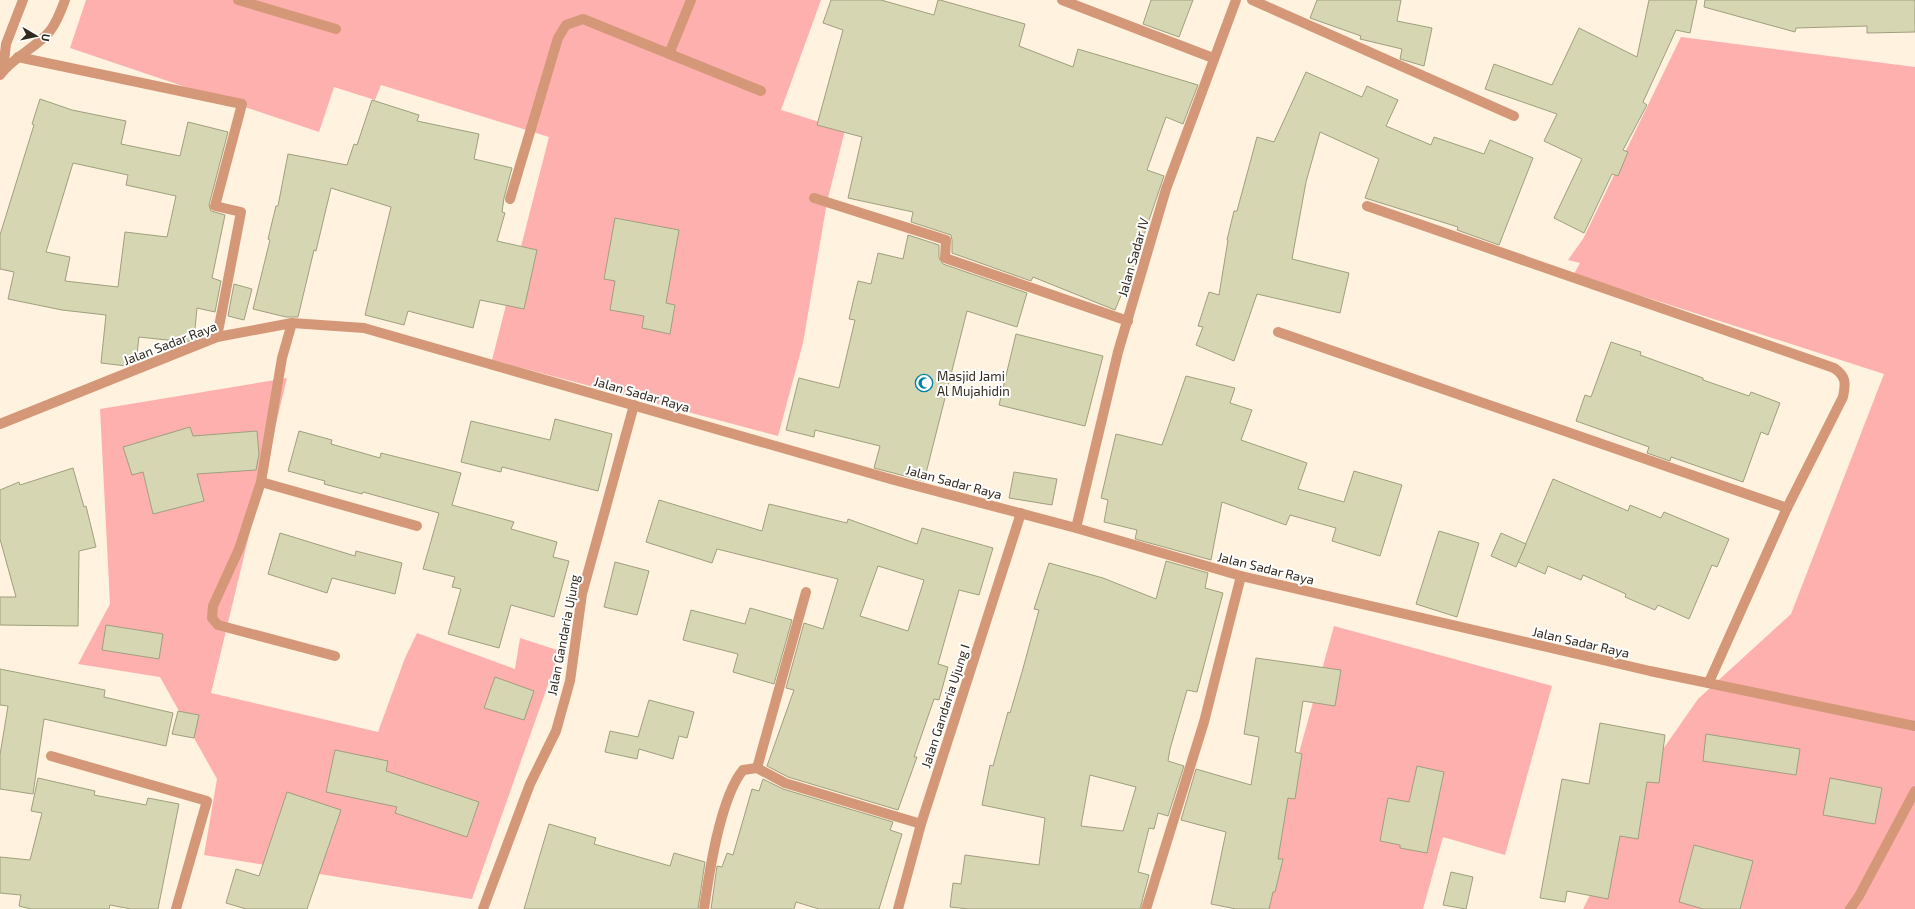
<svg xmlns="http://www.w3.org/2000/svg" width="1915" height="909" viewBox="0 0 1915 909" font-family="'Exo 2',sans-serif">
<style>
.green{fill:#feb0af}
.building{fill:#d6d6b3;stroke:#9f9f7d;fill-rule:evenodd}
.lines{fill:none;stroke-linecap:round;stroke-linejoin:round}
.minor{stroke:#d49878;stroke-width:10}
.labels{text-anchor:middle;stroke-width:4;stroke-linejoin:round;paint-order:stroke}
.street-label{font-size:13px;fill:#31291d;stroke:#fff}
.poi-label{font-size:13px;fill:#31291d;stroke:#fff;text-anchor:start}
</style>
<rect width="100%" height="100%" fill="#fff2df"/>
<g class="green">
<path d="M86,0H821L781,110L845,130L827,202L803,343L778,436L492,360L549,137L381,85L375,100L334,87L319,132L70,48Z"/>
<path d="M1681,37L1915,67V909H1583L1661,752L1698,699L1791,614L1884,374L1574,274L1580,263L1568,260L1583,239Z"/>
<path d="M287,378L211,693L378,732L405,658L417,633L515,669L520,638L560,651L472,899L204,855L217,779L160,677L78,664L110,604L100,409Z"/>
<path d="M1334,626L1552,686L1505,855L1443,837L1423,909H1256Z"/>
</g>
<g class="building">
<path d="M831,0H881L934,15L938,0H940L1025,24L1019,46L1073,67L1078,49L1198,85L1183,124L1166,117L1147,170L1164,176L1130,276H1129L1115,310L1033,277L1031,281L952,253V240L951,235L911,222L913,212L848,198L862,137L817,125L843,30L823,23Z"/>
<path d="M1151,0H1193L1179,37L1143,24Z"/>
<path d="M1317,0H1401L1397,21L1432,28L1424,66L1400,59L1402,49L1360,39L1361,36L1310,18Z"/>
<path d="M1649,0H1697L1690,33L1676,30L1643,102L1647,105L1623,150L1628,152L1618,176L1612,174L1584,233L1554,218L1582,159L1544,141L1557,114L1485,89L1494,64L1552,85L1579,28L1637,57Z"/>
<path d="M1705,0H1915V32L1867,33V26L1796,28L1795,32L1704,7Z"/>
<path d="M1306,72L1362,97L1367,86L1398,100L1386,126L1431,145L1434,137L1484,154L1490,140L1533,158L1499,245L1457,230L1458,227L1365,198L1379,159L1320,132L1306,182L1292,259L1349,273L1340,313L1257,294L1234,361L1196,345L1203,327L1198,326L1209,292L1219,295L1228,240H1227L1234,211H1237L1257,137L1274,142Z"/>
<path d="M40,99L72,110L126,121L121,144L180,156L188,122L228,132L209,205L211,211L225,215L212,278L221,281L215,312L197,308L194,339L186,342L139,337L136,362L127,366L101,363L106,315L62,310L8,299L14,272L0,269V235L34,125L32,124ZM73,163L128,175L126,185L176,196L167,237L125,232L118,287L65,281L70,257L46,252Z"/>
<path d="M372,100L419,115L417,121L479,134L474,159L512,168L504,198L502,212L505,213L497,241L537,250L524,309L480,300L473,328L408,311L404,325L365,315L391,207L331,188L316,251L314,250L298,317H286L253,309L270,240L268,239L276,206H278L288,154L347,165L354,144L357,145Z"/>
<path d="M615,218L679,230L666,303L675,305L670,334L642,328L644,316L610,310L615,281L604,279Z"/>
<path d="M908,235L939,245V258L943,264L1027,293L1017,327L967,311L924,481L874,468L880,446L815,430L814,437L786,430L799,378L839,388L855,320L849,319L858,281L871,284L878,253L903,259Z"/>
<path d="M234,284L252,289L244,320L228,316Z"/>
<path d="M1016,334L1103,356L1085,426L999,405Z"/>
<path d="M1611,342L1641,352L1640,355L1703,378V380L1749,396L1751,392L1780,403L1768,435L1761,432L1743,482L1671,457L1670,461L1647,453L1649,447L1576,421L1585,395L1591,397Z"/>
<path d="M1186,376L1235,388L1230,403L1252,410L1241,440L1307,463L1298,489L1344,502L1354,471L1402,485L1380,556L1332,541L1336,528L1290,515L1286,525L1222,502L1211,560L1135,539L1137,530L1104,522L1108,500L1101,498L1116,434L1162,445Z"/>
<path d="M555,419L612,434L598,491L502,467L501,472L461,462L471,421L550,440Z"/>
<path d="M190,427L193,436L257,431L259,454L256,470L197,474L204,501L153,514L143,472L132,475L123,447Z"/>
<path d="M299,431L332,440L331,444L380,458L381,453L461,473L452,505L514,522L511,529L557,542L553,557L569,561L554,617L511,605L499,648L448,634L461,589L452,587L455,577L423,569L439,513L363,492L362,494L324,484L325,481L288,471Z"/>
<path d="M73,468L84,507L86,506L96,547L79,551L78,626L0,625V597H16L0,539V490L19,482L20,485Z"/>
<path d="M1014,472L1057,479L1052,505L1009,498Z"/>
<path d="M1553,479L1628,511L1630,505L1661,518L1664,512L1729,539L1717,567L1712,565L1689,619L1658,605L1655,610L1625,597L1626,594L1583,575L1581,580L1548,566L1545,574L1518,562Z"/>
<path d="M659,500L762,531L769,504L847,523L848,519L917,544L922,528L993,548L979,595L959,590L938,664L948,667L939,700L934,699L914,757H917L898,810L788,777L767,766L794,690L786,688L804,623L823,629L838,579L717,549L712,563L646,542ZM878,566L924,580L908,631L860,616Z"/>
<path d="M1439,531L1479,543L1457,617L1416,604Z"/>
<path d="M280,533L355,556L356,551L402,563L395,594L332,578L327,593L268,574Z"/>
<path d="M1501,533L1526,544L1516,567L1491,556Z"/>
<path d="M1166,561L1208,573L1205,588L1223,593L1197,692L1187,690L1170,749L1168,761L1184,766L1168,816L1158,813L1154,829L1149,828L1138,872L1149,875L1140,909H969L950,907L953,883L961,884L965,855L1039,865L1045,818L982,805L990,765L993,766L1008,712L1010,713L1022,672L1039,610L1034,609L1049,563L1103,578L1156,599ZM1090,775L1136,787L1123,831L1081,826Z"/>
<path d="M615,562L649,571L637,615L604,607Z"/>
<path d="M750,608L792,620L774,684L733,672L738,654L683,640L691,610L745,624Z"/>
<path d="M106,625L163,634L159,659L102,650Z"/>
<path d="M1256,658L1341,670L1335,706L1303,701L1295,752L1302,754L1295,799L1288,798L1278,859H1283L1275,892H1273L1269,909H1236L1211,904L1226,832L1181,820L1196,769L1251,785L1259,737L1244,734Z"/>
<path d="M0,669L105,690L104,697L173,713L166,746L44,719L33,794L0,789V755L8,706L0,705Z"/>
<path d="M495,677L534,691L524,720L484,708Z"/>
<path d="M649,700L694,712L687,738L679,736L673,759L639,749L637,759L605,752L610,731L638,737Z"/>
<path d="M178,711L199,715L194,738L172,734Z"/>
<path d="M1600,723L1665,735L1659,783L1647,782L1638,839L1620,836L1608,899L1567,891L1565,902L1540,898L1562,779L1589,784Z"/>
<path d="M1706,734L1800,749L1796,775L1703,761Z"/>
<path d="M335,750L388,761L386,771L479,802L467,837L395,813L397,807L326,792Z"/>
<path d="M1417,766L1444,772L1427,853L1400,848V845L1380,841L1388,798L1409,802Z"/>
<path d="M38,778L95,791L94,795L146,805L148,798L179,804L158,909H131L110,905L109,909H31L19,906L21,895L0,893V857L30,860L42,813L31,811Z"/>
<path d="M1830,778L1882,788L1875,824L1823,815Z"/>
<path d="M763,779L783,789L893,822L890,830L902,834L879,909H819L796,902L794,909H711L717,866L722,867L727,853L733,855L752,789L759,791Z"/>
<path d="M287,792L341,810L307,909H246L226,903L236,869L259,876Z"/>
<path d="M549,824L596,838L594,844L670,866L674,853L705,862L698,909H524Z"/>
<path d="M1694,845L1753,861L1740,909H1703L1679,902Z"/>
<path d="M1451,872L1473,877L1466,909L1443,905Z"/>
</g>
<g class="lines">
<g class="minor">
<path d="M238,0L336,29"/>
<path d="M1062,0L1213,58"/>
<path d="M1252,0L1514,116"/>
<path d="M669,54L691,0"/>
<path d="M18,57L242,104L215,206L241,212L217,337"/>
<path d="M3,70L6,44L23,0"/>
<path d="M0,75C13,57 36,48 50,31C57,22 61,11 65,0"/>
<path d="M814,198L946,240L945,258L1128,321"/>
<path d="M510,199L558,38L566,25L583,19L761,91"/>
<path d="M1367,206L1834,368C1846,376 1846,383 1843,397L1787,508L1709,682"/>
<path d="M292,323L282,358L261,482L239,549L213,606L212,618L218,625L335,656"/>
<path d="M1278,332L1787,508"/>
<path d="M0,424L217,337L292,323L364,328L894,480L1076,528L1241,576L1650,671L1915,726"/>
<path d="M261,482L417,526"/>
<path d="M1076,528L1118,352L1166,189L1236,0"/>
<path d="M51,756L207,801L176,909"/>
<path d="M757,768L806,592"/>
<path d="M483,909L530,784L556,731L570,681L582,594L634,405"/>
<path d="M704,909C709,873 720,798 743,770L757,768L785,783L921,824"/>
<path d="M898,909L921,824L1021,513"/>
<path d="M1146,909L1204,722L1241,576"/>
<path d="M1850,909L1859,896L1915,791"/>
</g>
</g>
<defs>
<symbol id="mosque-ring" viewBox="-11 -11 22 22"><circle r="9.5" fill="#fff" stroke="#0083a7" stroke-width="1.5"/><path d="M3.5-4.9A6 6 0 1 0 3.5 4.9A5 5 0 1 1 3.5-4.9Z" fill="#0083a7"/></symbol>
</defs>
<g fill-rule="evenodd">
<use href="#mosque-ring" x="914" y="373" width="20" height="20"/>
</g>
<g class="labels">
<g class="street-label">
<text transform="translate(1133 257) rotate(-74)" y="5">Jalan Sadar IV</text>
<text transform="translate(170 343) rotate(-21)" y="5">Jalan Sadar Raya</text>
<text transform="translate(642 394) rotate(16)" y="5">Jalan Sadar Raya</text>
<text transform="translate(954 482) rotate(15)" y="5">Jalan Sadar Raya</text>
<text transform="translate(1266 568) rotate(14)" y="5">Jalan Sadar Raya</text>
<text transform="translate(563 635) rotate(-79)" y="5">Jalan Gandaria Ujung</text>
<text transform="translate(1581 642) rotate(13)" y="5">Jalan Sadar Raya</text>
<text transform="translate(945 706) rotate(-72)" y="5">Jalan Gandaria Ujung I</text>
</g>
<g class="poi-label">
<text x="937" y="381">Masjid Jami<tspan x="937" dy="15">Al Mujahidin</tspan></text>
</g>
</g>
<g transform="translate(36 36) rotate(99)" stroke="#ffffff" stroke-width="3" paint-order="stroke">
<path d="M0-3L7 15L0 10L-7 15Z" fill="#31291d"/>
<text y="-6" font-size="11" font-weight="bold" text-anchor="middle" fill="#31291d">U</text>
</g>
</svg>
